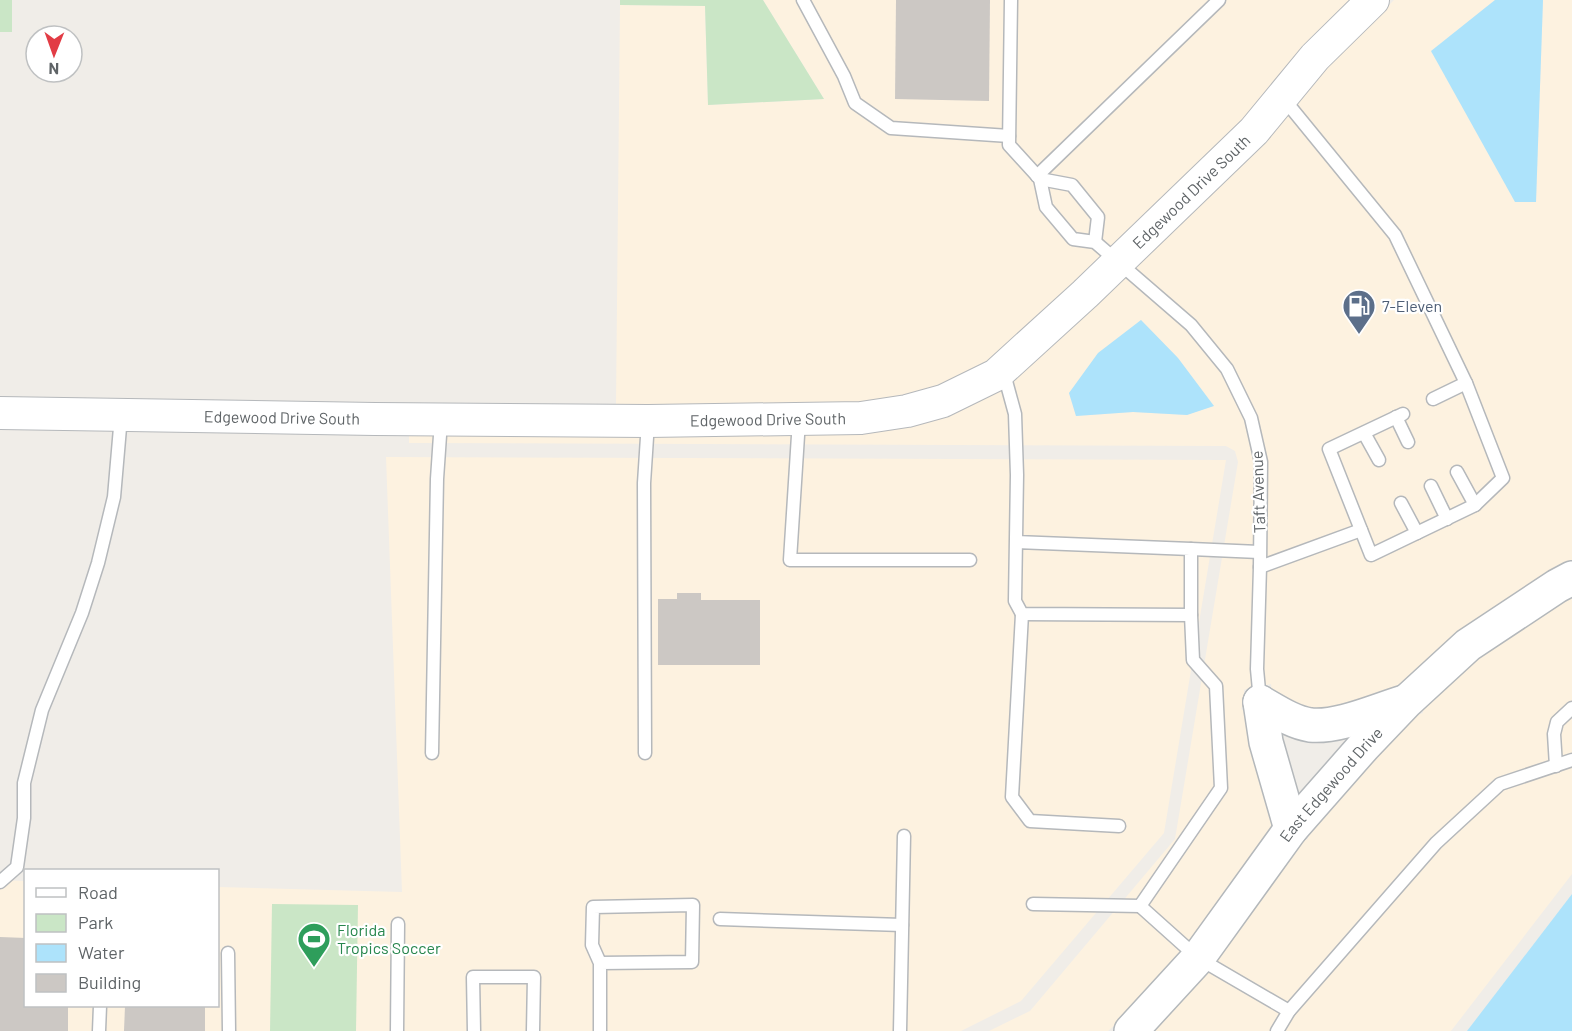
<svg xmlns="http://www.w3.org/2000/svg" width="1572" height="1031" viewBox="0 0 1572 1031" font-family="Barlow,sans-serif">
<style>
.commercial{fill:#fdf2e0;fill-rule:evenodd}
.green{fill:#cae6c6}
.water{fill:#ade3fb}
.building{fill:#ccc8c4}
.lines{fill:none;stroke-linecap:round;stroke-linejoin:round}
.service-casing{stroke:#b5b8bb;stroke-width:15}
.tertiary-casing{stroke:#b5b8bb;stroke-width:34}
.secondary-casing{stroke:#b4b8bb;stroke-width:36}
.service{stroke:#fff;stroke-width:12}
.tertiary{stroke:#fff;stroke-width:32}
.secondary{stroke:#fff;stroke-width:33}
.labels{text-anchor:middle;stroke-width:4.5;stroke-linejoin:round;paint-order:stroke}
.street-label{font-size:16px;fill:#5f6467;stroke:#fff}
.service-label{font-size:16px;fill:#4e5e75;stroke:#fff;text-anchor:start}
.leisure-label{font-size:16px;fill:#27864d;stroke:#fff;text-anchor:start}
</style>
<rect width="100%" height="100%" fill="#f0ede8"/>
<g class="commercial">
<path d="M763,0H1351L1244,120L1109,251L988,361L938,386L904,396L860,402L616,405L620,5L705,6L708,105L824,99Z"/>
<path d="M1394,0H1495L1431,52L1536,202L1543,0H1572V561L1550,572L1399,687L1326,710L1312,709L1293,703L1272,692L1271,684L1262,686L1254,681L1250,688L1244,690L1245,700L1241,709L1247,713L1275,825L1187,947L1125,1016L1108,1031H989L1030,1011L1175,839L1238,462L1235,451L1226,446L409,443V435L618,437L861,433L908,427L949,415L1325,69ZM1141,320L1178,358L1213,406L1187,415L1133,412L1076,416L1069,393Z"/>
<path d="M386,457L1226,460L1164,833L1021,1001L961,1031H0V880L25,881L26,1006H218V887L402,892Z"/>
<path d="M1572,596V874L1451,1031H1151L1299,842L1308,839L1307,833L1411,717L1423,713L1422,708L1476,658Z"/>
</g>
<g class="green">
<rect x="0" y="0" width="12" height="32"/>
<path d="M620,0H763L824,99L708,105L705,6L620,5Z"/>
<path d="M272,904L358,905L356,1031H270Z"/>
</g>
<g class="water">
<path d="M1495,0H1543L1536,202H1515L1431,51Z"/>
<path d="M1141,320L1178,358L1214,406L1187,415L1133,412L1076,416L1069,393L1098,353Z"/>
<path d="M1572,894V1031H1467Z"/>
</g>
<g class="building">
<path d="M896,0H990L989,101L895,99Z"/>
<path d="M677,593H701V600H760V665H658V599H677Z"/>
<path d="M0,937L26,938V1006H68V1031H0Z"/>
<path d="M125,1006H205V1031H124Z"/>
</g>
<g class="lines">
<defs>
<g id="service">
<path d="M803,0L844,76L855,103L891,128L1009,136"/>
<path d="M1011,0L1009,145L1040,179L1046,207L1073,239L1095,242L1191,325L1227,369L1251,418L1261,462L1260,567L1257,669L1260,701"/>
<path d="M1283,98L1395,235L1466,383L1503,478L1475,505L1371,555L1329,449L1403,414"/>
<path d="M1037,176L1219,0"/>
<path d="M1040,179L1072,185L1098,217L1095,242"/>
<path d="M1003,370L1015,414L1017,475L1015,601L1022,614L1191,615V549L1016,542"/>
<path d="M1433,399L1466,383"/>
<path d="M1396,417L1408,442"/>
<path d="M799,420L790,560H970"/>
<path d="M1364,433L1379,460"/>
<path d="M1457,472L1475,505"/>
<path d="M1431,486L1447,519"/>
<path d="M1401,503L1417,533"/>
<path d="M1191,549L1259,552"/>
<path d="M1260,567L1361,530"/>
<path d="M1022,614L1012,797L1030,821L1119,826"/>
<path d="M432,753L437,479L441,421"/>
<path d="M645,753L644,483L648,422"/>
<path d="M1556,766L1554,734L1557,722L1572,708"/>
<path d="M0,882L17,867L24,818V783L42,710L82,613L98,563L114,497L121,416"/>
<path d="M1033,904L1140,906L1221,788L1216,686L1193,660L1191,615"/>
<path d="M1140,906L1198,958L1289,1011"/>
<path d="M720,919L902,925"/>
<path d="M228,953L229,1031"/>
<path d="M99,1031L100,1006"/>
<path d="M397,1031L398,924"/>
<path d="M474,1031L473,977H534L533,1031"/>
<path d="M600,1031V963L592,945L593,907L693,905L692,962L600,963"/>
<path d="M900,1031L904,836"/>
<path d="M1277,1031L1289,1011L1436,843L1500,784L1572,760"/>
</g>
<g id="tertiary">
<path id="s1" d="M0,413L375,419L648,421L861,418L907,411L943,401L996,375L1085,294L1254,131L1315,57L1373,0"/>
</g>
<g id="secondary">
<path d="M1260,702C1276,711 1292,722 1310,725C1338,728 1377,710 1404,702"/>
<path d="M1260,702L1266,742L1291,829"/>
<path id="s2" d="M1131,1031L1198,958L1291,829L1364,746L1406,702L1468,645L1557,586L1572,578"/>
</g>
</defs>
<use href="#service" class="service-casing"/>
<use href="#tertiary" class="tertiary-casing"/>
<use href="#secondary" class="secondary-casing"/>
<use href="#service" class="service"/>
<use href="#tertiary" class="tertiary"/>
<use href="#secondary" class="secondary"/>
</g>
<defs>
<symbol id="fuel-pin" viewBox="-11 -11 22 30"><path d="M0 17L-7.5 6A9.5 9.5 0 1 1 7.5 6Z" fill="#5c6f8a" stroke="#fff"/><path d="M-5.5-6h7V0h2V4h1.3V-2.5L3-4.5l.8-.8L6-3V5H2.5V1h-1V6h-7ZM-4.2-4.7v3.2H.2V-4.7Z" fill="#fff"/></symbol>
<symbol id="stadium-pin" viewBox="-11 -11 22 30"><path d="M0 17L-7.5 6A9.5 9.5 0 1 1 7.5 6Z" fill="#2e9e5b" stroke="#fff"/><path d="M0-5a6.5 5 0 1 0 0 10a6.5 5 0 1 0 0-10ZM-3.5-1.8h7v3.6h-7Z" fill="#fff"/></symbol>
</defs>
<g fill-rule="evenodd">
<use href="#fuel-pin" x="1340" y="287" width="38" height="52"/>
<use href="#stadium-pin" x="295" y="920" width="38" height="52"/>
</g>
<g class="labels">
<g class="street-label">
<text dy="6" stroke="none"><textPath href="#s1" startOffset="1272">Edgewood Drive South</textPath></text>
<text dy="6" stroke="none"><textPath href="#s1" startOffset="282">Edgewood Drive South</textPath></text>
<text dy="6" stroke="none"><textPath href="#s1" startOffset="768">Edgewood Drive South</textPath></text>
<text transform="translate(1258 492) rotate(-92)" y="6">Taft Avenue</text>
<text dy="6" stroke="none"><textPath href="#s2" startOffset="318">East Edgewood Drive</textPath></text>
</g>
<g class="service-label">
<text x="1382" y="312">7-Eleven</text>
</g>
<g class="leisure-label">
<text x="337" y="936">Florida<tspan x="337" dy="18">Tropics Soccer</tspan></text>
</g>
</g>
<rect x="24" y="869" width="195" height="138" fill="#ffffff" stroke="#bfc1c2" stroke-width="1.5"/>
<rect x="36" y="888" width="30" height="9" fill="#ffffff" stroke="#bfc1c2" stroke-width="1.5"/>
<text x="78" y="899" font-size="18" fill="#5f6467">Road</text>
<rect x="36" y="914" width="30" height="18" fill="#cae6c6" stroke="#bfc1c2" stroke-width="1.5"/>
<text x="78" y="929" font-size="18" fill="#5f6467">Park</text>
<rect x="36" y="944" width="30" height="18" fill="#ade3fb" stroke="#bfc1c2" stroke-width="1.5"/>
<text x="78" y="959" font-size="18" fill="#5f6467">Water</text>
<rect x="36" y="974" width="30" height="18" fill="#ccc8c4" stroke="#bfc1c2" stroke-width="1.5"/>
<text x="78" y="989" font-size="18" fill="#5f6467">Building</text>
<g transform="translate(54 54) rotate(181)"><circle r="28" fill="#ffffff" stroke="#bfc1c2" stroke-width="1.5"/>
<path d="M0-4.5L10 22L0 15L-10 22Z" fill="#e23c45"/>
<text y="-9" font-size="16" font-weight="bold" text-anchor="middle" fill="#5f6467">N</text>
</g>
</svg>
